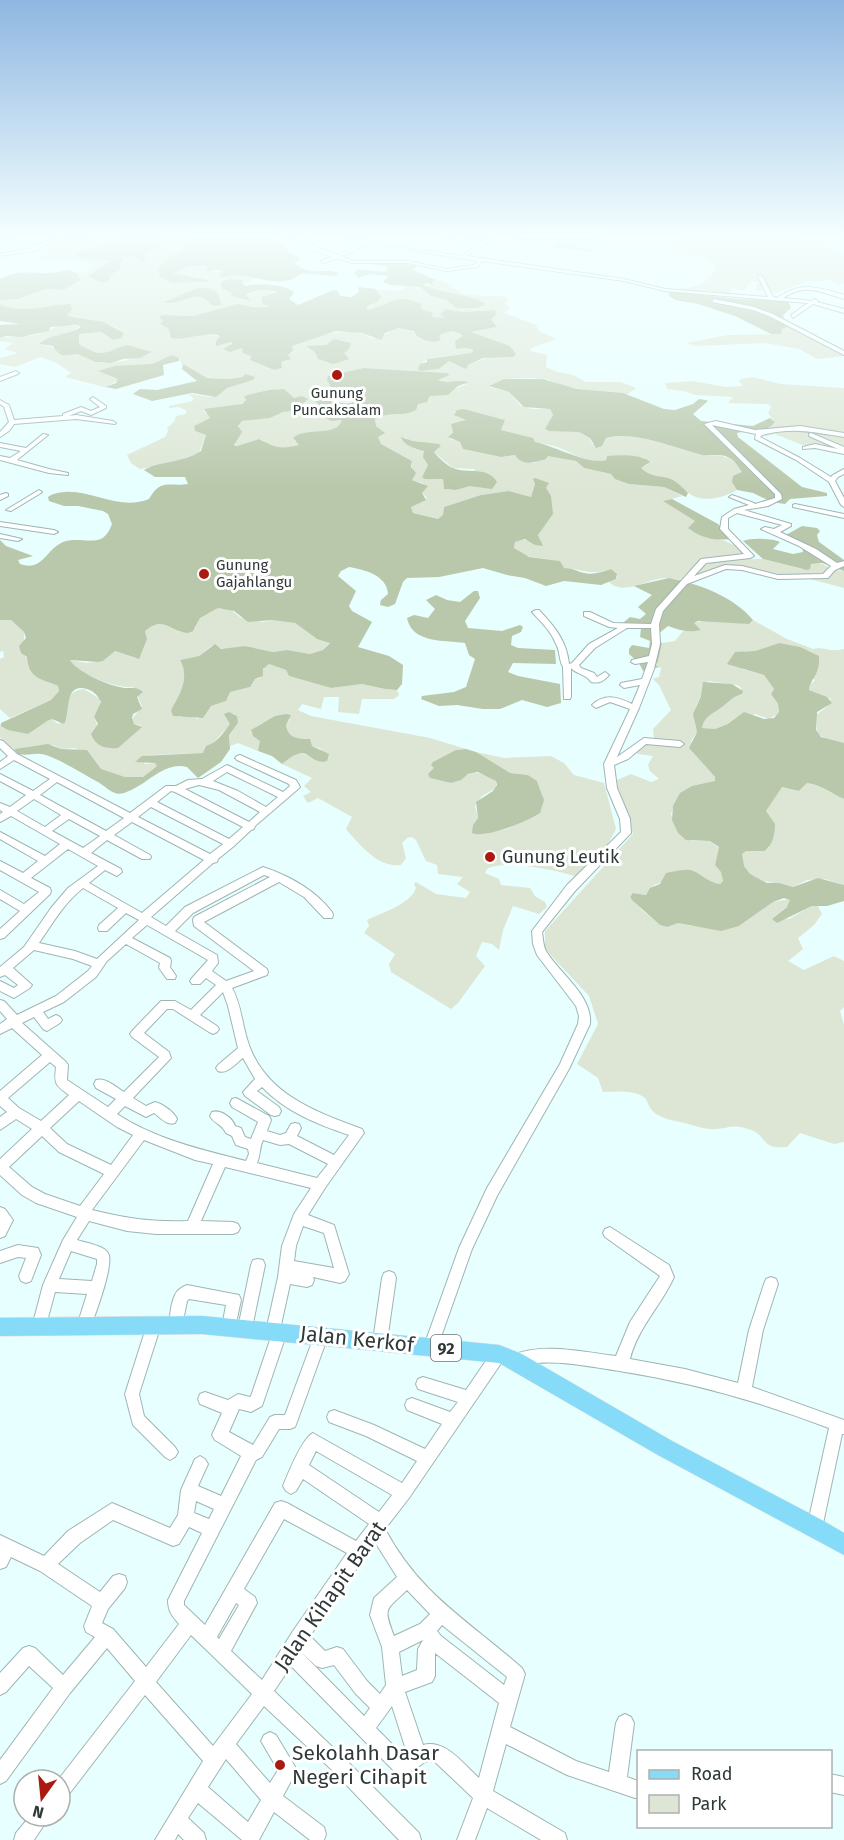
<svg xmlns="http://www.w3.org/2000/svg" width="844" height="1840" viewBox="0 0 844 1840" font-family="'Fira Sans',sans-serif">
<style>
.green{fill:#dde6d4;fill-rule:evenodd}
.forest{fill:#b9c7aa}
.lines{fill:none;stroke-linecap:round;stroke-linejoin:round}
.minor-casing{stroke:#9fb5b4;stroke-width:2}
.major-casing{stroke:#dedfdf;stroke-width:1}
.minor{fill:#fff;fill-rule:evenodd}
.major{fill:#85dbf8;fill-rule:evenodd}
.poi-dot{fill:#ab1a11;stroke:#fff;stroke-width:2}
.labels{text-anchor:middle;stroke-width:6;stroke-linejoin:round;paint-order:stroke}
.far-poi-label{font-size:15px;fill:#2f3938;stroke:#fff}
.shield{fill:#fff;stroke:#6d7474;stroke-width:1.5}
.shield-label{font-size:16px;font-weight:bold;fill:#2f3938}
.poi-label{font-size:18px;fill:#2f3938;stroke:#fff;text-anchor:start}
.near-street-label{font-size:21px;fill:#2f3938;stroke:#fff}
.near-poi-label{font-size:21px;fill:#2f3938;stroke:#fff;text-anchor:start}
</style>
<rect width="100%" height="100%" fill="#e7fffe"/>
<g class="green">
<path d="M99,234H127L132,240H119L77,253L112,260L91,273L89,277L96,281L121,268L119,264L124,261L121,257L123,255L148,259L144,256L148,252L163,245L157,239L169,234H196L192,239L184,242L183,251L166,259L158,269L177,283H200L201,278L173,273L189,266H208L213,272L224,271L219,277L239,275L257,277L243,285L241,279L221,282C224,294 237,298 249,298L246,295L265,290L277,291L261,297L263,304L271,306L268,307L232,306L193,316L163,315L194,334L221,336L222,344L228,342L233,344L223,349L233,351L242,348L251,357L250,360L273,370L281,368V362L287,361L291,346C314,337 339,327 364,334C367,335 369,338 372,338C383,340 391,327 403,328C416,329 429,347 441,339L438,336L444,332H457L464,337L456,349L466,348L474,350L472,353L430,358L422,363L421,371L439,369L449,361L466,366L512,347L471,332L496,327L491,319L489,310L463,312L450,309L442,315L445,318H433L421,309V307L395,299C387,305 378,308 368,310L365,307L372,305L379,294L378,290L398,291L404,289L406,286L422,288L431,296L446,300L452,306L477,308L484,303C465,292 441,296 422,284L435,286L430,282C447,275 452,290 464,294C478,297 494,294 508,298L505,304L510,307L504,313L536,325L539,331L557,339L531,348V351L547,355L546,367L558,372L573,375L586,382H621L636,388L628,394L585,390L563,386L547,379L529,378L504,379L489,387L509,392L520,405L532,409H550L553,415L546,430L579,432L590,438L592,444L602,446L606,438C634,430 675,448 702,455C710,456 718,454 725,457C734,459 737,465 742,472L736,486L737,490C723,498 702,504 687,492C680,487 675,481 667,478C655,475 651,477 641,468L648,464L645,458C634,455 619,455 607,456L606,460C588,465 571,451 554,446C548,444 541,443 534,442L532,438L501,430L505,420L464,409L454,413L466,420L463,423L451,424L453,431L449,435L450,439L460,442L463,449L501,457L515,455L534,463L548,456H555L576,461L584,468L611,474L629,484L664,487L682,496L664,501L695,521L690,530C709,539 729,537 744,553C732,558 718,554 706,558C696,561 688,573 680,580C676,579 670,578 666,578C647,578 625,597 609,582L616,579L618,576L611,569C588,576 584,569 564,568L560,561L525,556L514,548L515,542C525,538 530,542 540,539L538,535C551,516 561,495 535,484L531,497L509,491L481,495L444,507L443,515L438,519L413,513L411,507L427,498L422,493L425,489L423,483L412,480V461L381,444L378,437L384,433L376,426L375,419C391,410 411,407 428,400L430,396L441,394L467,384L438,380L450,375L447,373L363,368L327,380L332,389L355,388L363,393L362,396C345,408 332,397 316,402L319,405L310,407L312,412C323,413 330,422 342,420V423L332,430L293,440L300,444C282,454 275,445 259,439L237,446L234,443L239,436V424L242,421L270,418L283,412L294,411L307,399L294,398L280,389L244,396L246,400C236,410 216,406 203,411L209,415L210,418L194,426L195,431L206,435L199,453L174,463L140,469L131,463L127,455L165,437L168,431L167,428L174,422L176,416L186,414V410L178,407L169,408V406L192,401L194,399L189,394L212,397L227,388L237,385L243,377L229,379L201,377L181,363L179,358L163,359L152,364L112,367L107,369L119,380L105,387L65,377L71,373L55,362L40,357L15,367L0,364V358L18,353L4,349L13,343L0,341V338L36,335L59,326H81L66,334L42,340L39,344C52,347 66,351 79,354C85,356 90,361 96,362C105,366 142,358 151,353L124,345C111,356 87,358 79,343V334L101,332L110,339L119,329L104,322L67,316V304C46,308 19,314 0,304V300L18,299L46,289L64,290L80,281L75,272L85,273L95,266C69,252 39,261 10,262L43,257L51,252H23L54,240ZM405,437L409,440L441,446L434,452L453,468L475,469L470,486L456,490L444,489L443,479L422,477L428,465L424,451L413,448L403,441Z"/>
<path d="M684,234H782L844,252V284L838,285L829,279L817,282L808,281L776,293L755,290L759,282L751,281L744,291L731,288L730,294L671,289C687,289 714,285 715,265L703,258L672,250V246Z"/>
<path d="M788,327L844,356L817,359L799,349L765,343L697,346L686,343L728,335L781,334L782,329Z"/>
<path d="M753,377L780,384L844,388V452L812,445L805,446L775,434L760,437L753,433L769,428L775,422L768,413L771,407L769,404L728,403L733,397L696,395L684,391L667,389L665,383L692,381L726,387L743,386L739,381L741,379Z"/>
<path d="M763,559L802,569C824,556 824,570 844,571V588L799,576L784,575L737,565L721,567L693,575C709,555 740,560 763,559Z"/>
<path d="M218,608L231,610L241,618L263,622L272,620L295,623L314,637L330,642L323,650L310,654L287,650L273,652L245,646L225,649L211,646L199,656L180,660C190,678 180,694 171,710L178,717L189,716L198,719L211,706L226,701L229,692L250,687L255,679L260,678L265,666L269,664L286,670L289,676L331,688L362,684L385,689L397,690L399,695L394,699H362L359,714L338,712L339,697H324L321,709L302,704L298,710L311,716L430,738L466,749C449,749 436,763 430,778L451,783C467,774 480,767 496,781V788L482,796L475,806L478,818L473,825L483,834L507,829L525,820L543,797L537,781L528,775L510,773L500,769L476,752L504,758L551,756L564,763L574,775L604,783L616,829L609,842L577,877C558,870 503,859 487,869L485,873L499,879L501,885L530,888L535,896L545,902L547,907L539,914L513,906L503,930L499,950L492,944L482,942L476,956L485,966L458,1003L451,1009L391,972L389,964L395,954L364,933L369,926L367,920C381,913 411,904 416,888L414,884L416,882L436,894L466,898L470,892L457,884L463,877L438,874L437,865L426,861L416,840L412,837L407,838L402,843L406,858L401,865C378,868 360,845 346,829L352,817L318,798L308,803L303,796L311,792L304,786L312,778L282,764L295,753L309,755L322,749L312,746L304,739L294,738L288,732L286,725L290,719C275,719 259,720 251,733L261,740L258,751L238,743L230,746L229,735L238,723L234,713L228,720L231,723L228,727L203,753L149,755L144,764L156,763L157,766L143,777H125L101,770L90,756L75,748L61,749L53,745H42L14,749L4,743L0,737V723L1,726L28,734L42,723L52,719L58,724L67,717C67,702 67,691 84,689L100,699L101,705L94,717L98,728L142,726L134,724L132,719L142,706L133,687C117,689 78,674 70,660L87,663L103,661L115,651L135,658L146,636L145,630C157,621 168,624 180,632L195,628L200,618Z"/>
<path d="M0,620H11L24,632V655L49,682L58,686L59,691L51,700L10,718L0,709V659L4,657L3,651L0,652Z"/>
<path d="M709,620L749,624L753,620L787,639L813,649C823,646 830,653 844,649V743L827,739L817,734L816,715L828,706L831,699L809,690L810,685L815,680L779,643L755,651H744L742,669L764,675L774,689L771,694L778,704L779,713L769,719L755,714L715,729L702,728C704,716 713,714 722,707C729,702 732,697 742,694L741,688L737,685L708,681C699,702 690,708 697,732L691,741L696,756L715,777V782C695,785 677,792 671,814L678,833L692,841H710L719,848L715,865L722,872L723,881L720,884L707,881L694,871L654,885L646,895L634,893L630,897L642,910L660,925L667,927L678,923L692,926H739L773,902L790,899V904L772,919H789L812,906H818L822,914L814,925L798,938L803,949L788,961L804,970L834,956L844,961V1007L840,1011L844,1025V1142L834,1144L800,1133L787,1147C759,1150 768,1134 748,1129C731,1124 731,1128 716,1129C707,1130 694,1126 685,1123C675,1121 657,1118 651,1109C646,1102 648,1098 640,1095C629,1090 615,1092 603,1092L598,1078L577,1064L598,1024L589,996L545,949V931L633,834L616,785L617,780L631,774L651,782L659,779L650,771L648,765L653,756L638,754L635,751L654,739L653,729L671,710L659,685L653,679L659,677L661,668L654,665L658,662L662,643L675,641L683,631L700,629L693,623Z"/>
<path d="M807,783L825,787L844,799V885L825,879L807,880L793,887C773,881 741,884 742,854L746,851H765L769,848L766,811L781,787L799,791Z"/>
</g>
<g class="forest">
<path d="M196,234C217,234 259,231 276,241C286,247 286,252 300,257V260L294,263C310,278 328,266 340,274L332,276L302,273C284,289 262,278 243,276C235,274 227,277 219,277L223,270L206,271L208,266H189L173,273L208,280V282L172,283L160,277L158,269L166,259L183,251L182,244L192,239Z"/>
<path d="M533,234H600V238L596,241L610,244L594,245L584,240L571,245L599,252C584,253 569,247 551,249L557,242L552,240L523,242L512,238L532,236Z"/>
<path d="M157,239L163,245L148,252L144,256L148,260L141,261L135,257L123,256L121,257L125,260L119,263L121,268L110,276L109,281C101,285 95,280 88,276L111,260L81,258L77,253L122,240Z"/>
<path d="M376,263L418,265L413,270L436,280L431,282L435,286L426,283L423,285C439,293 475,295 485,304L477,308H456L446,300L431,296L420,287L391,285L383,282L389,276L370,274L358,278L354,273L357,269L384,272L389,269L386,266L375,265Z"/>
<path d="M68,270L78,274V278L81,280L64,290L46,289L18,299L0,300V279C22,269 26,274 48,273C55,273 61,271 68,270Z"/>
<path d="M229,279L242,280V284L246,286C258,283 285,284 294,292L289,299L298,305L333,290L338,291L340,296L352,297L359,292L358,287L376,289L381,297L377,302L366,307L368,310C392,304 395,293 421,304V309L433,313L432,317L445,318L440,314L446,309L463,312L495,310L496,315L491,319L497,327L471,332L510,346L516,354L513,357L483,358L468,365L466,369L449,361L439,369L421,371L418,369L420,364L427,362V359L471,353L474,350L466,348L456,349L455,341L463,336C456,330 447,330 439,336L441,340C432,344 424,340 417,336L414,331L399,328L385,333L381,340L362,333L336,331L292,346L293,350L288,355L291,359L281,362L282,368L274,370L250,360L251,356L243,353L242,348L230,352L223,349L232,344L231,342L216,346V341L220,337L218,335C201,332 186,341 171,338L169,329L160,324L163,321L159,317L163,315L193,316L238,304L253,307H268L269,306L263,304L261,297L277,292C269,289 253,290 246,295L252,301L232,296L231,293L221,288V282Z"/>
<path d="M198,288H207L217,292L222,305L213,306C210,304 208,301 205,299C193,291 178,307 164,302C176,298 186,292 198,288Z"/>
<path d="M669,291L737,299L788,301L791,308L783,315L784,319L780,321L788,327L782,329L781,334H771L735,316L698,304L675,300L668,295L670,293Z"/>
<path d="M0,304C22,315 46,305 70,304L72,309L67,316L104,322L124,333L122,338L113,340L101,332L79,334V343C81,346 83,347 86,348C105,359 110,349 127,345L152,352L140,358L123,359L111,363L95,362L78,354C68,354 61,360 53,346L39,344C46,335 69,335 81,327L78,325L50,327L49,331L21,337L6,336L0,338V325L20,324L0,321Z"/>
<path d="M334,339L351,343L349,349L344,353L349,359L333,364L318,359L315,352L306,346L326,345Z"/>
<path d="M172,355L179,358V361L163,365L164,375L116,389L105,387L116,383L118,379L98,371L115,366L152,364Z"/>
<path d="M183,364L207,378L229,379L243,377L245,374L255,377L253,380L227,388L216,397L192,393L152,401L133,394L140,389L157,390L197,381L182,369Z"/>
<path d="M364,368L447,373L450,375L438,380C449,384 458,379 469,382L458,386L448,395L430,396L427,402L418,404L416,410C402,418 391,410 375,419L376,426L385,433L378,437L381,444L412,461L411,467L416,473L412,480L428,486L422,493L426,500L411,507L413,513L438,519L443,515L444,507L481,495L509,491L531,497L535,484L533,479L535,478L549,483L546,488L551,496L553,514L538,535L543,546L535,545L525,539L515,542L514,548L529,557L560,561L564,568C573,568 576,571 584,573C593,575 602,572 611,569L617,574L616,579L601,585L564,581L546,586L525,578L507,575L483,568L439,577L407,578L403,582L395,604L388,607L380,605L381,600L388,594C387,575 365,570 349,567L341,571L338,576L356,591L349,606L352,611L372,622L358,647L389,656L403,665L402,684L397,690L385,689L362,684L331,688L289,676L286,670L269,664L263,669V676L255,679L250,687L230,692L226,701L211,706L203,718L173,716L171,710C180,694 190,678 180,660L199,656L215,644L221,649L245,646L273,652L287,650L310,654L323,650L330,643L317,639L295,623L272,620L248,622L234,611L218,608L200,618L193,631L188,633C172,633 164,615 145,631L147,639L139,659L115,651L103,661L98,662L70,660C76,671 107,685 120,687C129,690 135,685 143,692L137,697L142,709L133,714L132,718L134,724L142,727L118,748C106,749 96,747 91,734L98,724L94,717L101,702C98,696 94,691 87,689C63,682 71,713 64,724L52,719L47,721L28,734L8,730L1,726V723L51,700L59,691L58,686C40,678 29,679 27,657L21,653L19,646L26,638L24,632L11,620H0V540L6,546L33,556L18,560L20,564C43,572 45,550 63,542C75,537 90,543 101,539C107,536 110,529 112,524L108,514L103,511L78,506H64L49,501L48,497L51,495C84,482 115,513 149,499C161,478 168,487 188,484L185,477H155L144,470C158,461 181,464 201,451L206,435L195,431L194,426L210,418L204,409L242,404L246,400L244,396L269,390L284,389L294,398L302,396L308,399L294,411L283,412L270,418L242,421L238,426L242,432L234,445L237,446L259,439C276,447 278,450 299,445L293,438C306,426 336,438 342,420L331,421C323,415 316,415 308,409L319,405L313,399L321,395C334,401 353,411 363,393L355,388L332,389L327,380L328,376Z"/>
<path d="M504,379H543L577,389L623,393L664,409L675,410L693,404L699,399L706,400L708,401L693,414L701,421L753,426L770,418L775,422C765,435 750,430 737,433L738,437L802,487L827,493V496L790,499L785,504L772,502L753,493L737,490L732,482L733,476L742,472C737,465 734,459 725,456C718,454 709,456 702,455C675,448 633,430 606,438L602,446L596,448L590,438L579,432L549,431L545,429L553,415L550,409L524,407L509,392L489,386Z"/>
<path d="M464,409L505,420L501,430L533,438L535,442C555,446 588,465 606,460L607,456C619,455 642,454 650,462L641,468C651,477 656,475 668,478C677,481 682,487 688,493L686,497L664,487L629,484L615,479L611,474L584,468L576,461L548,456L546,459C534,462 523,467 515,455L501,457L463,449L460,442L448,437L453,432L451,424L466,420L454,415L457,410Z"/>
<path d="M401,437L413,441L439,444L441,446L434,452C438,457 446,465 453,468C467,474 488,466 497,482L492,489L470,486L456,490L444,489L443,479H425L422,477L428,465L423,457L424,451C415,449 403,445 401,437Z"/>
<path d="M672,499L718,524L730,539C715,541 701,538 688,528L695,521L663,501Z"/>
<path d="M802,526L817,528L820,531L817,535L819,542L844,560V571L822,563L811,564L810,569L807,570L763,559L743,541C751,538 773,538 780,542L773,549L793,554L803,552L802,546L786,535Z"/>
<path d="M669,578C699,584 733,596 753,620L749,624L698,621L694,623L701,630C688,633 679,630 668,626L653,638L662,643L658,662L655,665L659,667L643,671L639,663L629,654V649L632,645L649,648L650,641L640,637L641,629L631,628L625,630L618,627L630,617L640,619L646,614L638,607L652,595L634,586Z"/>
<path d="M474,591H478L480,598L465,621L468,628L502,631L520,625L523,627L521,632L512,636L511,645L518,648L555,650L556,664L513,663L508,672L518,676L560,684L561,703L547,707L522,700L500,709H483L457,705L439,706L421,699L422,696L454,692L466,687L475,659L469,655L465,643C446,640 412,644 407,618L414,615L428,618L435,609L426,600L436,595L447,600L460,602Z"/>
<path d="M779,643L800,647L819,656C820,676 811,677 809,690L827,697L832,703L817,712L816,730L821,737L844,743V799C831,793 822,785 807,783L799,791L782,787L766,811L775,824C775,834 773,844 765,851H746L742,854L744,866L750,874L767,883H779L793,887L818,878L844,885V901L827,906H812L777,923L772,919L787,907L790,900L784,898L773,902L739,926L721,931L678,923L667,927L660,925L633,901L630,897L633,893L646,895L650,888L660,884L666,873C673,872 682,869 690,870C700,872 706,882 720,884L723,881L721,872L715,865L719,847L710,841L686,840L678,833L672,820L673,806L680,793L692,786L715,781V777L689,748L697,732L693,714L701,696L703,682L732,684L743,691L742,694C732,697 729,702 722,707C713,714 704,716 702,728L715,729L728,724L744,712L764,719L774,718L779,712L778,704L771,694L774,689L764,675L727,664L735,652L755,651Z"/>
<path d="M229,712L237,716L238,723L229,735L230,749L221,762L198,778L187,767C163,761 147,786 124,793C113,797 105,785 96,781C83,774 53,755 41,754C33,753 27,756 18,754L14,749L48,744L61,749L87,750L101,769L125,777H143L157,766L155,763L135,762L142,756L203,753L206,746C217,743 224,732 230,724L224,714Z"/>
<path d="M286,714L291,715L286,725C288,739 299,739 310,739L312,746L329,754L327,761C307,766 311,739 282,764L272,756L258,751L260,741L253,736L251,730L275,716Z"/>
<path d="M466,749L476,752L510,773L528,775L537,781L544,800L540,813C528,821 486,839 472,833L473,825L478,818L476,802L493,791L497,785L496,781L478,772L468,774L461,780L451,783L430,778L428,774L434,768L431,765L433,762L456,750Z"/>
</g>
<g class="lines">
<defs>
<g id="minor">
<path d="M85,234H95L56,240L34,251L0,256V254L32,248L3,240V238L36,246L53,238Z"/>
<path d="M267,234L304,238L318,248L337,255L349,250L361,242L336,234H341L384,245L462,256L480,244L446,237V235L483,241L494,234H499L467,256L624,279L665,289L768,297L758,276L760,275L762,276L773,297L777,298C802,281 817,287 844,295V299C820,292 806,283 783,298L812,301L815,299L818,301L817,302L844,309V313L813,304L793,318L791,315L808,303L665,291L624,281L482,261L477,267L447,271L408,263H352L337,258L323,263L321,261L333,257L314,250L301,240ZM366,243L478,261L474,265L447,269L408,261H353L341,256L353,252Z"/>
<path d="M714,299L754,307L773,314L844,351V355L769,316L753,310L712,302Z"/>
<path d="M16,371L19,373L18,374L0,381V377Z"/>
<path d="M93,397L106,406V408L91,415L81,411L69,416L76,415L113,421L116,423L115,424L76,419L14,424L9,431L0,437V432L9,422L4,407L0,404V400L9,405L14,420L63,416V414L81,407L91,411L100,407L91,400L90,399Z"/>
<path d="M716,421L755,430L800,426L844,433V437C813,432 793,427 762,435L760,437L800,458L831,477L833,475L844,469V474L838,477L835,481L844,498V507L841,505L829,482L796,460L755,439L756,434L712,425L781,494L782,499L768,506L744,510L791,524V526L780,532L816,549L837,563L844,561V566L835,570L828,578L778,579L742,570L726,569L687,584L663,611L659,624L660,644L654,669L639,708L617,757L644,738L680,741L684,744L680,747L646,744L628,759L614,765L617,788L630,819L631,833L575,891L542,932C543,938 543,945 546,951C559,973 593,996 590,1024L569,1069L497,1196L472,1249L436,1351L431,1353L426,1351L424,1346L459,1248L487,1188L560,1064L578,1024L579,1016L576,1006L537,955L533,944L532,931L567,885L621,832L620,819L607,788L604,764L630,709L610,702L596,708L592,705C605,693 618,697 632,704L640,685L624,688L620,685L621,683L642,679L648,662L635,664L631,662L632,660L649,656L652,644L651,628H627L595,648L579,665L581,668L594,673L597,677L605,672L609,675C604,681 599,684 591,682C586,674 576,674 571,668V697L570,699H564L563,667C559,660 560,651 556,644C551,631 541,622 532,612L536,610H539C554,626 567,641 569,664L572,663L589,644L618,628L609,627L584,616V612H590L613,623L651,624L656,609L701,559L744,554L720,529L722,517L734,509L749,505L729,497L732,495L754,503L755,504L775,498V494L704,424ZM737,513L782,525L774,529L765,527L761,529L799,546L831,566L823,574L778,575L742,566L725,565L694,576L706,563L750,558L754,556L728,529V518Z"/>
<path d="M811,433L844,447V454L815,448L803,449V447L815,444L838,449L809,436V434Z"/>
<path d="M43,434L48,435L17,460L49,469L68,473V475L49,473L0,460V456L10,458L21,451L0,447V443L26,448Z"/>
<path d="M39,490L42,492L41,493L11,511L6,510Z"/>
<path d="M6,493L8,494V496L0,500V495Z"/>
<path d="M795,504L844,514V518L793,507V505Z"/>
<path d="M0,522L54,530L58,532L54,534L0,526Z"/>
<path d="M0,534L22,539L18,541L0,538Z"/>
<path d="M0,740L3,741L17,754L130,813L166,786H176L188,780L202,779L227,765L283,792L290,786L289,784L237,760L235,758L237,756L240,755L296,780L300,787L298,789L255,826L254,829L251,830L234,846L218,859L217,862L213,863L151,917L166,926L185,907L263,867C290,876 315,890 332,912L333,915L332,918H324L304,897L279,882L204,922L267,969L268,972L267,975L232,988C242,1006 242,1026 249,1045C267,1095 316,1112 362,1129L364,1133L325,1188L308,1215L334,1225L349,1274L345,1281L340,1283L313,1277L314,1280L312,1285L307,1287L290,1284L281,1325L285,1327L287,1332L262,1406L251,1412L239,1409L229,1432L253,1445L270,1417L275,1415H285L316,1331L321,1329L326,1331L328,1336L297,1422L295,1427L290,1429H279L262,1457L256,1460L184,1601V1605L205,1625L275,1503L281,1501L287,1503L356,1541L369,1524L303,1479L296,1491L291,1494L286,1491L283,1486C288,1474 302,1438 313,1433L318,1436L402,1483L417,1461L366,1436L329,1422L327,1417L329,1412L334,1410L374,1425L425,1449L442,1424L407,1410L405,1405L407,1400L412,1398L450,1412L458,1402L418,1389L416,1384L418,1379L423,1377L466,1390L494,1349L499,1347L504,1349L506,1354L504,1359L409,1498L385,1529C420,1595 469,1621 522,1668L525,1674L510,1727L576,1761L609,1772L616,1723L619,1717L625,1714L631,1717L634,1723L627,1777L638,1781V1797L635,1798L567,1775L506,1744L493,1791L565,1833L567,1840H541L487,1808L475,1840H457L473,1798L435,1762H425L406,1775L393,1770L291,1666L274,1691L346,1760L419,1833L421,1840H399L334,1772L264,1706L236,1744L270,1783L278,1770L261,1741L264,1735L270,1732L276,1735L297,1770L283,1796L324,1827L326,1834L324,1840H310L274,1812L259,1840H242L198,1803L188,1818L204,1833L206,1840H184L178,1834L175,1840H155L203,1761L145,1695L66,1798L60,1801V1780H58L135,1681L107,1648L70,1693L6,1781L0,1784V1760L53,1688L29,1666L6,1692L0,1695V1673L23,1648L29,1646L35,1648L63,1675L95,1637L86,1632L84,1626L92,1606L40,1571L11,1557L6,1567L0,1569V1535L44,1556L68,1531L112,1503L170,1528L178,1515L181,1490L195,1459L200,1456L205,1459L208,1464L198,1486L221,1496L241,1456L215,1440L212,1435L222,1413L200,1404L198,1399L200,1394L205,1392L228,1400L238,1394L250,1397L251,1396L271,1337L268,1336L266,1331L278,1277L282,1246L294,1214L311,1188L225,1167L201,1221L233,1222L238,1224L240,1228L238,1232L233,1234H156L127,1231L89,1221L77,1240C86,1243 103,1245 108,1253C115,1263 94,1318 89,1331L84,1333L79,1331L77,1326L87,1294L55,1292L44,1332L39,1334L34,1332L32,1327L43,1285L63,1240L77,1217L36,1203L22,1195L0,1175V1159L32,1129L16,1119L0,1130V1117L7,1112L0,1106V1091L42,1055L12,1028L0,1034V1024L7,1019L0,1011V1000L4,1001L17,1015L56,996L88,971L92,966L73,959L34,950L13,968L32,985L30,988L14,998L0,991V981L14,988L18,985L5,975L0,977V967L24,947L51,908L68,888L98,866L68,849L31,878L50,888L51,891L50,894L4,938L0,939V929L20,911L0,899V890L24,904L39,892L0,870V861L23,873L38,861L0,839V832L45,856L60,844L11,816L0,822V814L3,812L0,810V803L10,807L26,795L0,781V774L33,791L50,779L14,760L0,769V762L8,756L0,748ZM227,772L278,797L266,807L238,791L213,781ZM57,782L124,818L106,831L40,795ZM199,785L219,790L260,812L249,822L185,789ZM171,791L175,792L243,827L229,839L157,802ZM34,799L61,815L45,827L17,811ZM151,807L223,844L210,854L138,817ZM69,819L100,836L83,848L52,831ZM132,822L204,860L142,913L89,883L105,870L117,876L122,872L121,869L91,853L107,840L142,859H150L151,857L150,855L114,835ZM264,875L270,877L194,917L193,920L194,926L254,971L226,981L212,971L218,963L217,955L175,931L193,913ZM83,888L118,908L99,925L98,928L99,931H107L126,913L139,920L97,959L75,951L39,943C52,924 64,903 83,888ZM147,925L208,960L192,978L190,981L192,984H200L206,978L216,985L191,1010L175,1001H161L132,1031L130,1034L132,1037L159,1057L124,1092C116,1087 105,1077 96,1080L94,1084L96,1088L116,1099L108,1107L67,1080L68,1065L66,1062L22,1023L34,1017L43,1029L47,1031L60,1023L62,1020L60,1017L56,1015L48,1019L43,1012L64,1002L96,977L107,961L126,944L160,963L159,968L167,979H175L176,976L170,967L171,961L170,958L132,938ZM223,992L228,1006L238,1048L218,1065L216,1068L218,1071C227,1075 236,1063 243,1058L255,1079L243,1092L245,1096L271,1115L275,1116L279,1115L281,1111L279,1107L257,1091L262,1087C286,1112 317,1124 349,1135L334,1155L297,1136L301,1128L299,1124L295,1123L291,1124L286,1133L280,1135L267,1131L271,1120L269,1116L236,1098L232,1099L230,1103L232,1107L258,1122L251,1139L245,1137L241,1128L235,1126C233,1118 220,1109 212,1112L210,1116C214,1124 221,1123 226,1133L232,1136L236,1145L248,1149L249,1154L246,1161C202,1150 155,1139 117,1114L125,1106L146,1117L154,1113C161,1118 167,1126 175,1123L177,1119C174,1112 163,1104 155,1102L146,1106L133,1098L171,1058L169,1052L144,1033L167,1009H173L209,1032L213,1034L217,1032L219,1029L217,1026L200,1015ZM50,1062L56,1067C54,1084 55,1085 69,1095L41,1121L19,1108L8,1098ZM79,1101L117,1127L133,1135L111,1165L67,1144L50,1128ZM42,1136L59,1152L104,1174L80,1206L45,1194L32,1187L9,1167ZM144,1140L195,1160L213,1164L188,1221C151,1222 129,1219 92,1210ZM263,1140L280,1145L289,1144L328,1164L317,1178L257,1163C261,1154 259,1148 263,1140ZM303,1226L324,1233L334,1268L294,1261L296,1246ZM71,1251L97,1259V1264L92,1281L59,1279ZM316,1451L392,1495L379,1512L309,1465ZM196,1501L214,1509L209,1519L194,1513ZM284,1519L347,1553L293,1631L262,1680L231,1651L257,1603L255,1597L244,1589ZM113,1520L173,1546L179,1544L189,1527L202,1533L168,1600C168,1611 172,1616 179,1624L146,1667L113,1629L102,1623L108,1609L125,1588L127,1582L125,1576L119,1574L113,1576L100,1592L58,1564L80,1543ZM375,1542L397,1577L374,1598L370,1615L382,1647L386,1685L380,1694L367,1681L343,1649L337,1647L325,1651L310,1636ZM407,1590L430,1614L420,1624L394,1636C383,1607 385,1611 407,1590ZM236,1603L239,1605L219,1639L217,1637ZM442,1625L507,1677L504,1685L441,1636L437,1631ZM191,1635L252,1694L213,1746L156,1682ZM423,1640L418,1649L417,1670L402,1676L399,1652ZM300,1651L316,1666L322,1668L334,1665L355,1693L370,1708L364,1716ZM435,1653L499,1703L479,1778C463,1764 446,1739 423,1745L405,1692L432,1682L435,1676ZM392,1706L407,1753L404,1756L376,1728ZM226,1759L261,1800L248,1822L208,1787Z"/>
<path d="M0,1207L5,1209L13,1220L5,1236L0,1238Z"/>
<path d="M610,1227L669,1265L674,1277C661,1306 638,1327 630,1359L685,1369L738,1383L749,1330L764,1284L766,1279L771,1277L776,1279L778,1284L763,1330L752,1387L844,1420V1434H842L821,1533L815,1535L809,1533L807,1527L829,1428C761,1402 691,1382 619,1371C593,1367 563,1361 537,1363C528,1364 518,1369 510,1366L508,1361L510,1356C544,1342 581,1352 616,1356L630,1322L660,1276L605,1237L603,1233L605,1229Z"/>
<path d="M18,1245L38,1248L41,1255L31,1281L26,1283L21,1281L19,1276L26,1258L18,1257L0,1263V1251Z"/>
<path d="M258,1259L263,1260L265,1265L252,1328L250,1333L245,1335L240,1333L238,1328L251,1265L253,1260Z"/>
<path d="M389,1271L394,1273L396,1278L387,1341L385,1346L380,1348L375,1346L373,1341L382,1278L384,1273Z"/>
<path d="M187,1285L239,1295L241,1300L234,1332L229,1334L224,1332L222,1327L226,1305L189,1299L187,1301L181,1331L176,1333L171,1331C168,1322 171,1303 175,1295C177,1290 182,1287 187,1285Z"/>
<path d="M153,1321L158,1323L160,1328L139,1394L144,1416L175,1447L178,1452L175,1457L170,1460L165,1457L133,1425L125,1394L146,1328L148,1323Z"/>
<path d="M830,1774L844,1777V1795L830,1792Z"/>
<path d="M30,1816H50L34,1840H14L16,1833Z"/>
</g>
<path id="major" d="M202,1316L499,1345L522,1354L672,1441L822,1520L844,1533V1555L658,1455L499,1363L202,1334L0,1336V1318Z"/>
</defs>
<use href="#minor" class="minor-casing"/>
<use href="#major" class="major-casing"/>
<use href="#minor" class="minor"/>
<use href="#major" class="major"/>
</g>
<linearGradient id="sky" x2="0" y2="1"><stop stop-color="#8fb7e1"/><stop offset="0.48" stop-color="#f4ffff"/><stop offset="1" stop-color="#f4ffff" stop-opacity="0"/></linearGradient>
<rect width="844" height="491" fill="url(#sky)"/>
<g class="poi-dot">
<circle cx="337" cy="375" r="6"/>
<circle cx="204" cy="574" r="6"/>
<circle cx="490" cy="857" r="6"/>
<circle cx="280" cy="1765" r="6"/>
</g>
<g class="labels">
<g class="far-poi-label">
<text x="337" y="398">Gunung<tspan x="337" dy="17">Puncaksalam</tspan></text>
<text x="216" y="570" text-anchor="start">Gunung<tspan x="216" dy="17">Gajahlangu</tspan></text>
</g>
<rect class="shield" x="431" y="1335" width="30" height="26" rx="4.5"/>
<g class="shield-label">
<text x="446" y="1354">92</text>
</g>
<g class="poi-label">
<text x="502" y="863">Gunung Leutik</text>
</g>
<g class="near-street-label">
<text transform="translate(357 1339) rotate(6)" y="7">Jalan Kerkof</text>
<text transform="translate(330 1596) rotate(-55)" y="7">Jalan Kihapit Barat</text>
</g>
<g class="near-poi-label">
<text x="292" y="1760">Sekolahh Dasar<tspan x="292" dy="24">Negeri Cihapit</tspan></text>
</g>
</g>
<rect x="637" y="1750" width="195" height="78" fill="#ffffff" stroke="#acb0af" stroke-width="1.5"/>
<rect x="649" y="1770" width="30" height="9" fill="#85dbf8" stroke="#acb0af" stroke-width="1.5"/>
<text x="691" y="1780" font-size="18" fill="#2f3938">Road</text>
<rect x="649" y="1795" width="30" height="18" fill="#dde6d4" stroke="#acb0af" stroke-width="1.5"/>
<text x="691" y="1810" font-size="18" fill="#2f3938">Park</text>
<g transform="translate(42 1798) rotate(195)"><circle r="28" fill="#ffffff" stroke="#acb0af" stroke-width="1.5"/>
<path d="M0-4.5L10 22L0 15L-10 22Z" fill="#ab1a11"/>
<text y="-9" font-size="16" font-weight="bold" text-anchor="middle" fill="#2f3938">N</text>
</g>
</svg>
